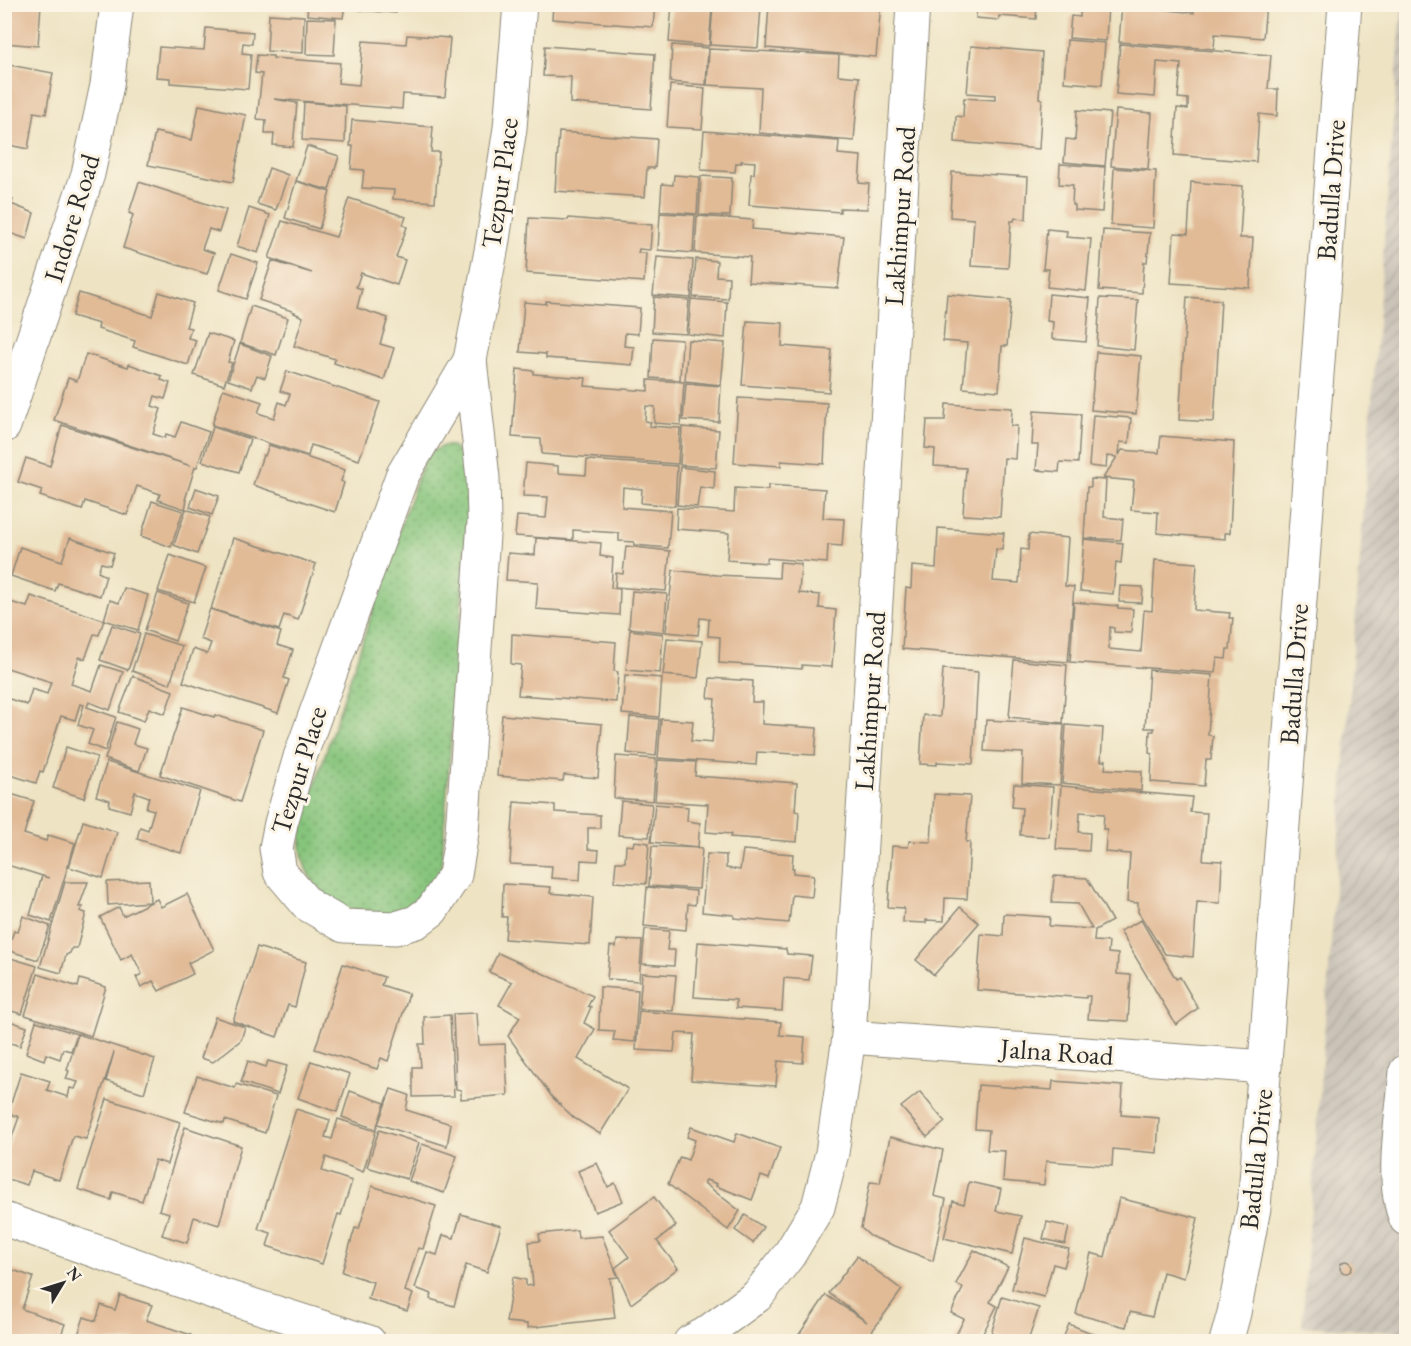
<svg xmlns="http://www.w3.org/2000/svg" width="1411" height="1346" viewBox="0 0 1411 1346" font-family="'EB Garamond',serif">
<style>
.industrial{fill:url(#industrial-furrows)}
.grass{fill:url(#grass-dots);stroke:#587853;stroke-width:1.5}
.building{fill:#e1ba96}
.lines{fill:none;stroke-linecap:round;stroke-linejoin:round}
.minor-casing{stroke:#8c8777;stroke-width:35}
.minor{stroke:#fff;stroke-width:33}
.labels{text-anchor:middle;stroke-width:6;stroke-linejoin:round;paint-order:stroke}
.street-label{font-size:27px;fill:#2b2b2b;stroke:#fcf5e5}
</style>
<defs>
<pattern id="industrial-furrows" width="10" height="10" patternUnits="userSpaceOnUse" patternTransform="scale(1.5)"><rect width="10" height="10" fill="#cac3b8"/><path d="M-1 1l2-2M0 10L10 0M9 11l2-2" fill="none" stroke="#aea89e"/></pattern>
<pattern id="grass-dots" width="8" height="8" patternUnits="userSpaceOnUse" patternTransform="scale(1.5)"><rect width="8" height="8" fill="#86c47b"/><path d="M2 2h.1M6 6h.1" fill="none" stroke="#6e9f65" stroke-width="1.8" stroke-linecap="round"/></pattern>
</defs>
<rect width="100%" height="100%" fill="#fcf5e5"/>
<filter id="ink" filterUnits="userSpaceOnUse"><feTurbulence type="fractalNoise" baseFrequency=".0167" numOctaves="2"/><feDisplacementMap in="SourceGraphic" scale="12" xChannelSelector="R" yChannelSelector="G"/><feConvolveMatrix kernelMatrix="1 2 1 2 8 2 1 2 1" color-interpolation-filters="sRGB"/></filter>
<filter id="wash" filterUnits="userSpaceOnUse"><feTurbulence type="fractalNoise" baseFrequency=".008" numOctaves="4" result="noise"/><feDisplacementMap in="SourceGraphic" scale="24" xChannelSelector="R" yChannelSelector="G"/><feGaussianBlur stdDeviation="1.35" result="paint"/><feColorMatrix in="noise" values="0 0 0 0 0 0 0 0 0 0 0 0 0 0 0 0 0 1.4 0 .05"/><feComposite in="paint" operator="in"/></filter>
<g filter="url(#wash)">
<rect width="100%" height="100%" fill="#eee3c3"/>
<path class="industrial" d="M1402,5H1406V1333L1302,1326Z"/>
<path class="grass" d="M443,446H452C466,460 468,475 470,494L441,868C439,873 438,880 435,885C427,896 407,912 394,914C386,915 378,913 370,912C322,909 297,874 301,827L403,519L424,461L433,451Z"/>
<g id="blocks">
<g class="building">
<path d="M5,4H41L38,46L5,43Z"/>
<path d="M308,4H345L343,18L307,15Z"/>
<path d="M360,4H446L445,11L396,7V13L359,10Z"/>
<path d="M553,4H655L653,27L552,19Z"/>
<path d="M672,4L712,8L709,46L669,42Z"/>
<path d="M758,4V7H761L758,48L710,45L713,5Z"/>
<path d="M769,4H881L876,57L766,48Z"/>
<path d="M977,4H1037L1036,19L999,16V20L976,18Z"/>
<path d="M1081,4H1108L1106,41L1069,38L1071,16L1080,17Z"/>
<path d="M1194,4H1266L1263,38L1215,34L1214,49L1119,42L1122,5L1194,13Z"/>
<path d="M269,14L304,16L303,53L267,51Z"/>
<path d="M307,18L336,19L334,55L306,54Z"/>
<path d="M206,28L253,32L252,44L243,43L242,53L251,54L248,89L170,83V78L156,77L159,47L204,50Z"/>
<path d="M407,35L450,38L445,97L403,94L402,109L274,99L297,103L293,147L273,145L274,134H265L266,120L257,119L262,74L255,73L257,55L273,56V58L340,63L338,83L359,85L363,41L406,44Z"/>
<path d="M1067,40L1105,43L1102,85L1064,82Z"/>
<path d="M1120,44L1271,55L1268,89H1278L1277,116L1259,114L1256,162L1174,155L1177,108L1188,109V99L1178,98L1181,64L1157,62L1155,97L1116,94Z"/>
<path d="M672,45L708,48L706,85L670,82Z"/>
<path d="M545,46L655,54L651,109L570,103L571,77L543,76Z"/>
<path d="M971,46L1042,52L1039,98L1042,99L1039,149L955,142L956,116L963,117L964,98L995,100V95L967,93Z"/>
<path d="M709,49L839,55L838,75L859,77L854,141L759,133L761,88L707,85Z"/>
<path d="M4,64L53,73L46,114L34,112L28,149L4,144Z"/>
<path d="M670,85L705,88L702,129L667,127Z"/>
<path d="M304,102L346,106L345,143L302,140Z"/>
<path d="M199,105L246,115L233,182L148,165L155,132L192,140Z"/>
<path d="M1077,110L1110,113L1105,166L1064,162L1066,139L1075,140Z"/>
<path d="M1116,110L1152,113L1148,169L1111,166Z"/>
<path d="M352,120L433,127L431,152H439L435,202L393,199L394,190L362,188L364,170L351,169L353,146H350Z"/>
<path d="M704,131L839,141L838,154L861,156L859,183L869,184L867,209L840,208V212L749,205L751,174H754L755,162L741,161L742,163H736L735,172L701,170Z"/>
<path d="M559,132L657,139L655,168H647L645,197L555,191Z"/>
<path d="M307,146L339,156L329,190L296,181Z"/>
<path d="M1060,164L1105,167L1102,212L1075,210V205H1072L1073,185L1059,184Z"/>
<path d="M269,168L288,175L276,210L257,204Z"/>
<path d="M1114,168L1156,171L1153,228L1111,225Z"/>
<path d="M952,172L1028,177L1026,219L1015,218L1014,221H1011L1008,268L971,266L974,219L950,217Z"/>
<path d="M674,175L699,177L697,214L660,211L662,184L673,185Z"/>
<path d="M701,176L732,178L730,216L699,215Z"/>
<path d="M296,181L330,192L319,229L285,218Z"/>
<path d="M139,182L226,210L219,232L209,229L202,249L214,253L207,274L123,248L133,215L129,213Z"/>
<path d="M1191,182L1243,186L1240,238H1253L1250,288L1171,283L1174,233L1188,234Z"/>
<path d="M4,198L13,200L11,204L34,213L27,239L4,231Z"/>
<path d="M349,198L406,217L403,225L407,227L396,257L405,260L397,285L361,273L356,287L362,289L357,308L388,318L380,344L394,348L384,380L334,363L335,359L294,346L303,317L294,313L295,312L259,300L272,261L312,273L269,258L282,221L336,237Z"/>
<path d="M249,208L270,215L258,253L237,246Z"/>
<path d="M660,213L695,215L693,253L658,250Z"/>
<path d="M697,216L753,220L752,229L844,237L838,288L748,282L750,257L695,253Z"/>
<path d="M529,218L568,220L569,218L652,225L650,250L639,249L638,253H646L644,282L526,273Z"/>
<path d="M1047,229L1067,231L1066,237L1091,239L1086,291L1047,287L1049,269H1043Z"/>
<path d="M1103,230L1150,233L1147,262H1144L1142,293L1099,290Z"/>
<path d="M231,254L258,263L246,299L219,290Z"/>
<path d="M657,257L693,260L691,298L653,295Z"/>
<path d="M696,259L717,261L716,276L729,277L728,299L693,297Z"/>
<path d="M159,292L193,303L186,327L191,328L188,338L196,340L188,365L133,347L135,341L98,329L99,324L72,316L79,293L152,316Z"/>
<path d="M947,294L1011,300L1007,346H1002L999,391L963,388L967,343L943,341Z"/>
<path d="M1049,294L1090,298L1086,342L1052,339L1053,322L1047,321Z"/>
<path d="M654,297L689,300L686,334L652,332Z"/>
<path d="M1187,297L1221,300L1214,422L1179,420Z"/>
<path d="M1100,298L1138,300L1134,350L1097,346Z"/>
<path d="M691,299L727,302L725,338L688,334Z"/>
<path d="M546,301L640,308L638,334L625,333V336L624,346L634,347L632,365L546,358V354L520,352L524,302L546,304Z"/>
<path d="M251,306L288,318L276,355L240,343Z"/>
<path d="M747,321L783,323L782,346L832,350L829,392L742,385Z"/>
<path d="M208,333L234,341L228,362L232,363L224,385L194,375Z"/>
<path d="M653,338L682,340L680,380L651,378Z"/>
<path d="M688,340L725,343L721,385L685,381Z"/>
<path d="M240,344L272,356L265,378L257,375L252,388L228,380Z"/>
<path d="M1096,352L1141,356L1136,414L1091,410Z"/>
<path d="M86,354L128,367L129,364L162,376L161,380L170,383L165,399L155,396L152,406L161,409L153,434L165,438L166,434L175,437L181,422L209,432L197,467H195L185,500H187L185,509L158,500L160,494L137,486L127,515L85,501L82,510L40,496L42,490L18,482L26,458L50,466L62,425L191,466L54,420L68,378L77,381Z"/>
<path d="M517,369L534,371V374L586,378L585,386L648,391V380L684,382L681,425L654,423L655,407L646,406L645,421L651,422L649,426L680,428L678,464L542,454L541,439L512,437Z"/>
<path d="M287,371L380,402L359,460L311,445L308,456L212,425L223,389L262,402L258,413L274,418L279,402L286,405L290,394L280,391Z"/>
<path d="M686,383L721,386L719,422L683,420Z"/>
<path d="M738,398L827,403L824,464L781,461V466L734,463Z"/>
<path d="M946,404L1012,408L1011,426H1017L1015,459L1004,458L1000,517L963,515L966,468L934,466L935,449L925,448L927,420H945Z"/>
<path d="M1034,411L1081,414L1078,463L1060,462L1059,472L1036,470L1038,445H1032Z"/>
<path d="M1093,415L1131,418L1129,443L1120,442L1119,455L1122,450L1159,453L1161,436L1234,442L1230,533H1225V539L1157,533L1158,512L1131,510L1134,481L1103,478L1117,457L1107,456L1106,468L1089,466Z"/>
<path d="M213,427L250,439L239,472L202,461Z"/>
<path d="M682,427L719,430L716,468L680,465Z"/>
<path d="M269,445L345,470L341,481L344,483L335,512L253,485L263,455L265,456Z"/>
<path d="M587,460L677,466L675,506L641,503L642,489L623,487L622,507L671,511L668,548L634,545V542L619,541V533L573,530V540L515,536L517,516L546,518L548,497L523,496L526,463L558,466V473L586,475Z"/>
<path d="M680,467L715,471L714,489L700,487L697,507L677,505Z"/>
<path d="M1091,479L1106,480L1104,517L1123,519L1121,540L1084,538L1087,487H1091Z"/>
<path d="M768,485L825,489L823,518L844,519L842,546L828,545L827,563L767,558V563L727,560L729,533L676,529L677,508L734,512L735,488L768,490Z"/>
<path d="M196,488L219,496L212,515L190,507Z"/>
<path d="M152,501L183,511L171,547L141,536Z"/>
<path d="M186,509L210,517L197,554L174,545Z"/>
<path d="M938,528L1004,533L1002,550L996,549L993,581L1019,583L1021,549L1028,550L1029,534L1068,538L1065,586L1074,587L1068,662L902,649L906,588L911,589L912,566L936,568Z"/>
<path d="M70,538L114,553L110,565L101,563L98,572L106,576L100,596L58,583L55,591L11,576L20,547L62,561Z"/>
<path d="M233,538L316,564L298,620L284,615L279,630L211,609Z"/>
<path d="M536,538L601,543L600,556L613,558L611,588L620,589L619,615L536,609L538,582L506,580L508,553L535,555Z"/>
<path d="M1084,539L1123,543L1121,563L1116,562L1113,594L1080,591Z"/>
<path d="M626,546L670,551L666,591L615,587L616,573L623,574Z"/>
<path d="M170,555L206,568L194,602L158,591Z"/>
<path d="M1155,560L1197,563L1194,610L1230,613L1229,618H1233L1230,649H1227L1226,659L1217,658L1215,673L1070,662L1074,602L1118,606V608L1133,609L1131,633L1114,632V628L1110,627L1109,649L1141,652L1144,610L1152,611Z"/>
<path d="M780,562L801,564L799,593L820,595L819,608L836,610L832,667L802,665V669L719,663L720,637L708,636L709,619L700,618L698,635L666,632L673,570L716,575L779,578Z"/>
<path d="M1120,586L1143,587L1142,603L1119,602Z"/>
<path d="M124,588L148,595L138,630L104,620L110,600L119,603Z"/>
<path d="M632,591L667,594L664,632L629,628Z"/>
<path d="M158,593L188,603L175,641L145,630Z"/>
<path d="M31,596L104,620L99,635L94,634L85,659L79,657L71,684L92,691L101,665L123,672L110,710L89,702L87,707L116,717L105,751L88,744L93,730L78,725L84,705L80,704L75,720L61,716L43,772L40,771L36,783L4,773V697L27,705L32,689L47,694L51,682L4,667V600L27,607Z"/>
<path d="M210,609L281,632L277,645L293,650L284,678L289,680L278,713L183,682L193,649L207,654L211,643L200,639Z"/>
<path d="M112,625L140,634L128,670L100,660Z"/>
<path d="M630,630L663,634L660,673L626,670Z"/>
<path d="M144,634L182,646L170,684L132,671Z"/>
<path d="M512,634L616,642L614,671L618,672L616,702L518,695L521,665L511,664Z"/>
<path d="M667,638L702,641L698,678L663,675Z"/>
<path d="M1014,660L1067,665L1063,723L1009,717Z"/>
<path d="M943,669L978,672L973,764L937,762V765L920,764L923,715L940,717Z"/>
<path d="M1149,670L1212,675L1208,735L1213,736L1211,760H1206L1204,786L1151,782L1152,754L1149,753L1150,731H1154V728H1145Z"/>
<path d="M625,675L662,678L659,717L622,714Z"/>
<path d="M133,676L173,691L165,714L149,708L144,721L119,712Z"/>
<path d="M710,678L753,681L752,702H763L762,724L817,728L815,755L757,752L756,765L658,758L661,719L693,721L691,741L712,743L715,699L708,698Z"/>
<path d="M183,707L214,717L215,715L263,730L240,802L160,775Z"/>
<path d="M502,715L602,724L598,778L564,775L563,781L497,776Z"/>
<path d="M630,717L659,719L656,756L627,753Z"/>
<path d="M986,720L1064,724L1060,785L1022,783L1023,753L984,751Z"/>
<path d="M117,722L138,729L133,744L147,748L139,771L105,759Z"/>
<path d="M1066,725L1103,728L1101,761L1106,760L1105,769L1142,771L1141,791L1062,783Z"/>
<path d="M66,747L97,757L84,798L53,788Z"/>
<path d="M616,756L656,759L653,801L614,798Z"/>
<path d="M658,760L696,762L695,776L797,783L795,811L799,812L797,842L730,837L731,834L706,832L708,804L655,801Z"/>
<path d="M107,762L200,791L181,853L137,839L140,827L148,830L154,810L146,808L149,797L135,792L130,812L109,806L110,800L96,796Z"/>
<path d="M1014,784L1053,787L1049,837L1020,835L1022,808L1012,807Z"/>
<path d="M1061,786L1192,797L1190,812L1207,813L1203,860L1222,861L1220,903L1197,902L1193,957L1165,954L1138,912V903L1127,902L1130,854L1105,852L1107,829H1103L1104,814L1080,812L1079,832L1090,833L1089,851L1056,849Z"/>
<path d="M4,792L34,801L24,834L46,841L48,835L75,843L51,922L30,915L42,876L49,878L4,864Z"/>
<path d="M934,794L970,796L966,842H970L967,899L945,898L944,921L926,920V923L903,922L904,908L888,907L892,846L908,847L909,841L931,842Z"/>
<path d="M621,801L652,804L649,837L618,835Z"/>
<path d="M514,802L555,805V812L600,815V828H588V849L599,850L598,861L581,860L580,880L551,878L552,866L510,864Z"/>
<path d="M655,804L688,807L687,821L700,823L698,847L651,842Z"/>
<path d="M83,821L117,832L103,878L69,867Z"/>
<path d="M634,841L649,843L646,884L614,882L616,862H625L626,845L633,846Z"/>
<path d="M652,846L702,848L699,889L649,886Z"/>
<path d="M743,850L793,854L792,868H794L793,873L814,875L812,897L792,895L789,923L734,918V915L702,912L707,854L726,855V868L740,870Z"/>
<path d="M1054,876L1087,878L1112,921L1095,930L1094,941L1109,942L1108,953L1118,954L1117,974L1131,975L1128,1021L1088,1019L1090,996H1086V998L977,990L981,934L1003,936L1004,914L1050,917L1049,926L1092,929L1078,904L1052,903Z"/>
<path d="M149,880L150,902L108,905L107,882Z"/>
<path d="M65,882H88L79,907H83L80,911L86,913L77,948H72L70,953L66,955L61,973L40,967Z"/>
<path d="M503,884L551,887L550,893L593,897L590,945L505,939L507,917H502Z"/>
<path d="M647,887L696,891L695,905L688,904L686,930L644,926Z"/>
<path d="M187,894L214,950L188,963L193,974L159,991L153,981L141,987L136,977L142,974L132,954L121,960L100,917L119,907L123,916L157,899L161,907Z"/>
<path d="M960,907L979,923L934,975L916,960Z"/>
<path d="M23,916L50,926L38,960L7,950L14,931L18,932Z"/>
<path d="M1141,920L1176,979L1180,977L1198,1008L1176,1025L1120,931Z"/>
<path d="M645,929L669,931L667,950H675L674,966L642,964Z"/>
<path d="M617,940L642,941L639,981L607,979L610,946L616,947Z"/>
<path d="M698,942L786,949L787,954L812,956L809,980L784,978L782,1011L736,1008V1000L694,997Z"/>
<path d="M257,947L306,962L295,1007L288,1005L277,1037L233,1021Z"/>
<path d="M498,953L593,996L588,1006L591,1007L584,1023L595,1029L578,1059L628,1089L600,1134L574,1118L552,1097L508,1036L520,1017L499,1005L512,982L489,972Z"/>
<path d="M4,956L37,966L22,1014L4,1009Z"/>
<path d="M343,964L384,977L381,985L409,994L388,1061L381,1058L377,1069L315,1049Z"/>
<path d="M642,973L676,975L673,1011L639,1009Z"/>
<path d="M38,974L78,987L80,979L106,987L91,1036L25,1015Z"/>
<path d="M600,987L638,990L635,1042L613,1040L615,1031L599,1030Z"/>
<path d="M639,1011L781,1022L780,1035L805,1037L803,1063L778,1061L776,1086L691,1080L694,1034L676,1033L674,1052L636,1050Z"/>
<path d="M477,1013L479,1045L505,1044L508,1095L461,1099V1090L456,1089L453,1014Z"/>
<path d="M450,1015L454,1096L413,1097V1067H421L419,1044H425L424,1017Z"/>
<path d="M215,1017L245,1027L241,1040L213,1062L201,1058Z"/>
<path d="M4,1019L27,1027L20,1046L4,1041Z"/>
<path d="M36,1021L77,1034L71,1051L63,1049L60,1059L46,1054L44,1060L26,1053Z"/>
<path d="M78,1034L155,1059L144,1093L106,1081L114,1052L86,1139L73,1136L59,1180L32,1171L27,1185L4,1178V1160L19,1117L8,1113L21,1072L50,1081L47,1090L68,1097L70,1088L75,1089L78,1082L66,1079L69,1071L67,1070Z"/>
<path d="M248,1061L266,1067L268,1061L287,1066L278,1094L241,1082Z"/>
<path d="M311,1061L350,1074L337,1112L298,1098Z"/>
<path d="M197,1076L235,1088L236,1084L276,1096L265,1133L225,1120L224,1124L185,1112Z"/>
<path d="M1053,1081L1123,1086L1121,1115L1159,1118L1157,1153L1113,1149L1112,1166L1046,1161L1044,1185L1003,1181L1005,1151L987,1150L989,1130L975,1129L978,1085L1052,1090Z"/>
<path d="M391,1089L409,1095L406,1110L451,1124L447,1146L378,1124Z"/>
<path d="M350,1091L385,1103L376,1129L342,1117Z"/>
<path d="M920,1092L945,1122L927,1137L901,1107Z"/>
<path d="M107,1099L180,1122L167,1164L155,1160L142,1201L113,1192L111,1200L78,1189Z"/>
<path d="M296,1109L330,1120L325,1137L332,1139L338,1119L376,1131L363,1172L326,1157L322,1171L352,1181L341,1215L338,1214L322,1264L267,1246L271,1233L258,1229Z"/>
<path d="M185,1127L241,1146L219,1225L194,1217L187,1243L162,1235L169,1213L159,1210Z"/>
<path d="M691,1127L734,1142L737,1133L780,1148L769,1179L761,1176L752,1200L716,1186L717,1184L706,1180L704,1183L740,1211L728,1230L668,1184L680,1157L688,1160L695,1140L687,1137Z"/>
<path d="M379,1130L419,1143L407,1179L367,1167Z"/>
<path d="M890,1137L943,1150L934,1196L946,1199L933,1261L870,1236L861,1228L870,1182L880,1183Z"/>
<path d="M422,1144L457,1156L444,1193L409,1181Z"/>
<path d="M597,1163L608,1187L615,1183L623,1201L595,1212L578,1171Z"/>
<path d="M969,1182L1001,1189L996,1211L1021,1216L1012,1254L944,1238L953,1201L964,1204Z"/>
<path d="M372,1186L436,1206L423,1249L418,1248L405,1291L413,1294L407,1311L368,1299L373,1282L342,1272L355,1228L359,1229Z"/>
<path d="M654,1197L676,1226L657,1241L678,1268L631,1304L615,1268L629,1257L609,1230Z"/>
<path d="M1119,1198L1198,1218L1184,1278L1163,1272L1152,1317L1130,1312L1126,1327L1076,1314L1091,1253L1105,1257Z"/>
<path d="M461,1214L501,1226L487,1272L466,1265L454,1306L430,1299L432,1294L415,1288L427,1252L437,1255L443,1235L454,1238Z"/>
<path d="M745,1215L763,1227L753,1243L735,1230Z"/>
<path d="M1047,1222L1069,1227L1065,1244L1043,1239Z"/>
<path d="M577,1230L578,1238L602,1236L618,1277L610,1278L615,1318L527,1328V1324L506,1322L513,1277L526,1280V1286L533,1285L529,1242L540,1241L539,1234Z"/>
<path d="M1025,1238L1069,1249L1064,1267L1053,1264L1044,1297L1012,1289Z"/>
<path d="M974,1250L1008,1267L990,1302L997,1306L979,1341H953L964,1319L951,1313L963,1288L956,1284Z"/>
<path d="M857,1256L902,1290L865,1341H807L798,1336L826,1295L867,1322L829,1293Z"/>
<circle cx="1346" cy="1267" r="6"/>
<path d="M4,1267L33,1277L22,1309L65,1324L59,1341H4Z"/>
<path d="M120,1295L152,1305L146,1320L191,1335L189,1341H76L84,1317L96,1321L101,1305L115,1310Z"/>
<path d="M1002,1297L1039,1308L1028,1341H1016L991,1334Z"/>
<path d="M1069,1324L1111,1341H1062Z"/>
</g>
</g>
</g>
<g filter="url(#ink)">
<use href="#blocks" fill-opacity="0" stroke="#8c8777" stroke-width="1.5"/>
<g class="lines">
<defs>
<g id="minor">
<path d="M470,360L483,478L484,521L462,832L455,875L432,910L416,922L396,928L344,926L308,905L280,872L276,848L281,823L300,757L402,476Z"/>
<path d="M470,360L492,246L510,128L520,4"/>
<path d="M4,426L88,174L107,85L117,4"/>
<path d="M849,1037L1265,1067"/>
<path d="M1406,1071C1403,1113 1389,1181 1406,1219"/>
<path d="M4,1219L221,1295L369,1342"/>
<path d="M690,1342L705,1334L757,1296L789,1255L818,1207L832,1153L849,1037L913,4"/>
<path d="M1226,1342L1234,1313L1254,1208L1345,4"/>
</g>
</defs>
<use href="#minor" class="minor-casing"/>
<use href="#minor" class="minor"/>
</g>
</g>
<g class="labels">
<g class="street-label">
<text transform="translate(500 183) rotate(-82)" y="9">Tezpur Place</text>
<text transform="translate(1331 190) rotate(-86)" y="9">Badulla Drive</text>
<text transform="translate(900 216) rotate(-86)" y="9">Lakhimpur Road</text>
<text transform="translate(72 218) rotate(-73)" y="9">Indore Road</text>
<text transform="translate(1294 674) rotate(-86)" y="9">Badulla Drive</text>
<text transform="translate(870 701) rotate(-86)" y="9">Lakhimpur Road</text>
<text transform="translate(299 770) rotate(-73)" y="9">Tezpur Place</text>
<text transform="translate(1057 1052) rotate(4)" y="9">Jalna Road</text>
<text transform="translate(1256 1159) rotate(-84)" y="9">Badulla Drive</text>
</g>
</g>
<rect width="1411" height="1346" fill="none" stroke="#fcf5e5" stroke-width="24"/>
<g transform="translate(63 1283) rotate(52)" stroke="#fcf5e5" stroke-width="4.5" paint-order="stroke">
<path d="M0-4.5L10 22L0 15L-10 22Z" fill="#2b2b2b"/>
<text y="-9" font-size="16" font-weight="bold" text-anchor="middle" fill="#2b2b2b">N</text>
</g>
</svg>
